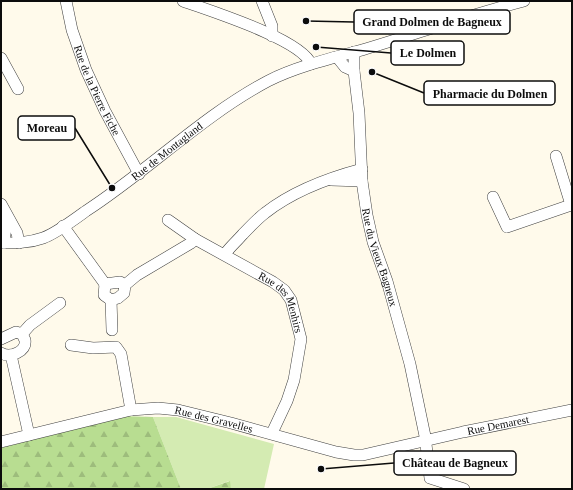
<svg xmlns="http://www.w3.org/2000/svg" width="573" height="490" viewBox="0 0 573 490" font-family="'Times New Roman',serif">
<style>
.grass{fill:#d4ebb2}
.forest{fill:url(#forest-firs)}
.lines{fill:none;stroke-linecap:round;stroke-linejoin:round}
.minor-casing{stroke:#3f3f3f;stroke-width:12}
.minor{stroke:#fff;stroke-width:11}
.labels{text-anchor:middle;stroke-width:4;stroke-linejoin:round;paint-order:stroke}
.street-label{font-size:11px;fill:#0c0c0c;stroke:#fff}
.leader{fill:none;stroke:#0c0c0c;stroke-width:1.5}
.callout-dot{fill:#0c0c0c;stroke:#fff;stroke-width:1.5}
.callout{fill:#fff;stroke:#0c0c0c;stroke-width:1.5}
.callout-label{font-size:12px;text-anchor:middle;font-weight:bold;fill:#0c0c0c}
</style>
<defs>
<pattern id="forest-firs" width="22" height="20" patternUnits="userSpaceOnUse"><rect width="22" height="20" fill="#b8dd91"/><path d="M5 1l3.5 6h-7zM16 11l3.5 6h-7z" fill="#9dbc7c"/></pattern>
</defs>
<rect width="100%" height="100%" fill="#fffaeb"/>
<path class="grass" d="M153,417H176L274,444L264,489H231L229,481L207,489H181Z"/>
<g class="forest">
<path d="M121,416L153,417L181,489H1V448Z"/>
<path d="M230,481L231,489H207Z"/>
</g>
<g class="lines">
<defs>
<g id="minor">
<path id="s1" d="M66,1L72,30L86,70L105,111L139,174"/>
<path d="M183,1C210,11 301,39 311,64"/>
<path d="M262,1L272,26V36"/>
<path id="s2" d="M354,52V71L359,113L362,181L367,215L373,242L387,281L410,364L425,436L430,478L464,489"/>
<path d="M337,57L345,67L354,71"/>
<path d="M1,58L18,89"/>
<path d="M556,156L571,205H572"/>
<path d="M331,180L362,181"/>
<path d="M493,197L507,227L571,205"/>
<path d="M1,204L17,233L19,243"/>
<path id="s3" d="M168,220L195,239L273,282L284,290L291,300L301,339L294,380L287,401L272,433"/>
<path d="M63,226L105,284"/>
<path id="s4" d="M1,243C15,243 29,243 43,238C55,234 75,219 86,211C148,171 202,116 268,81C295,67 332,58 362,50C416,34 469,15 524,1"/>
<path d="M4,243L7,217"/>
<path d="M225,254C230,247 237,241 243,234C250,227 257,219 265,213C293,191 328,178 362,169"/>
<path d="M125,285L120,282L105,284L104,295L111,300L118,298L124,293L125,285L137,275L191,243L195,239"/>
<path d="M111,300L112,330"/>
<path d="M22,334L30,325L60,303"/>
<path d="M1,339L16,332L22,334C23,336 24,338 25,340C27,352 10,358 1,353"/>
<path d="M71,345L93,348L116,347L121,354L131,410"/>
<path d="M11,355L29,435"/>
<path id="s5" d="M1,442L131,410L158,408L178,410L231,423L336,452L354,455H363L463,432L572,410"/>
</g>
</defs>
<use href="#minor" class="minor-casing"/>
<use href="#minor" class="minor"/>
</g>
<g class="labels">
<g class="street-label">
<text dy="4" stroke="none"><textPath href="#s1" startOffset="95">Rue de la Pierre Fiche</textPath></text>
<text dy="4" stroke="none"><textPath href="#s4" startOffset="194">Rue de Montagland</textPath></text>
<text dy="4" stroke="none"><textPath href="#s2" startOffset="208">Rue du Vieux Bagneux</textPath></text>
<text dy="4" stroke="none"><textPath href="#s3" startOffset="144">Rue des Menhirs</textPath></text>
<text dy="4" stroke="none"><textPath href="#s5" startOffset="218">Rue des Gravelles</textPath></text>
<text dy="4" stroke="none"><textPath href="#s5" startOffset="510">Rue Demarest</textPath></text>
</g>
</g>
<path class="leader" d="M306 21L354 22M316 47L391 53M372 72L424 93M112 188L75 128M321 469L394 463"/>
<g class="callout-dot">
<circle cx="306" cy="21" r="4"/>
<circle cx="316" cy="47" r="4"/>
<circle cx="372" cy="72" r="4"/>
<circle cx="112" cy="188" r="4"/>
<circle cx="321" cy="469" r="4"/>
</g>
<g class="callout">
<rect x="354" y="10" width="156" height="24" rx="4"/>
<rect x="391" y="41" width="73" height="24" rx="4"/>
<rect x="424" y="81" width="131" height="24" rx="4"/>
<rect x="18" y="116" width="57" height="24" rx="4"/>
<rect x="394" y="451" width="122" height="24" rx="4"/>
</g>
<g class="callout-label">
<text x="432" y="26">Grand Dolmen de Bagneux</text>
<text x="428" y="57">Le Dolmen</text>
<text x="490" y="98">Pharmacie du Dolmen</text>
<text x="47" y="132">Moreau</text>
<text x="455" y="467">Château de Bagneux</text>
</g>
<rect width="573" height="490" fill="none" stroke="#0c0c0c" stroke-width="4"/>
</svg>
